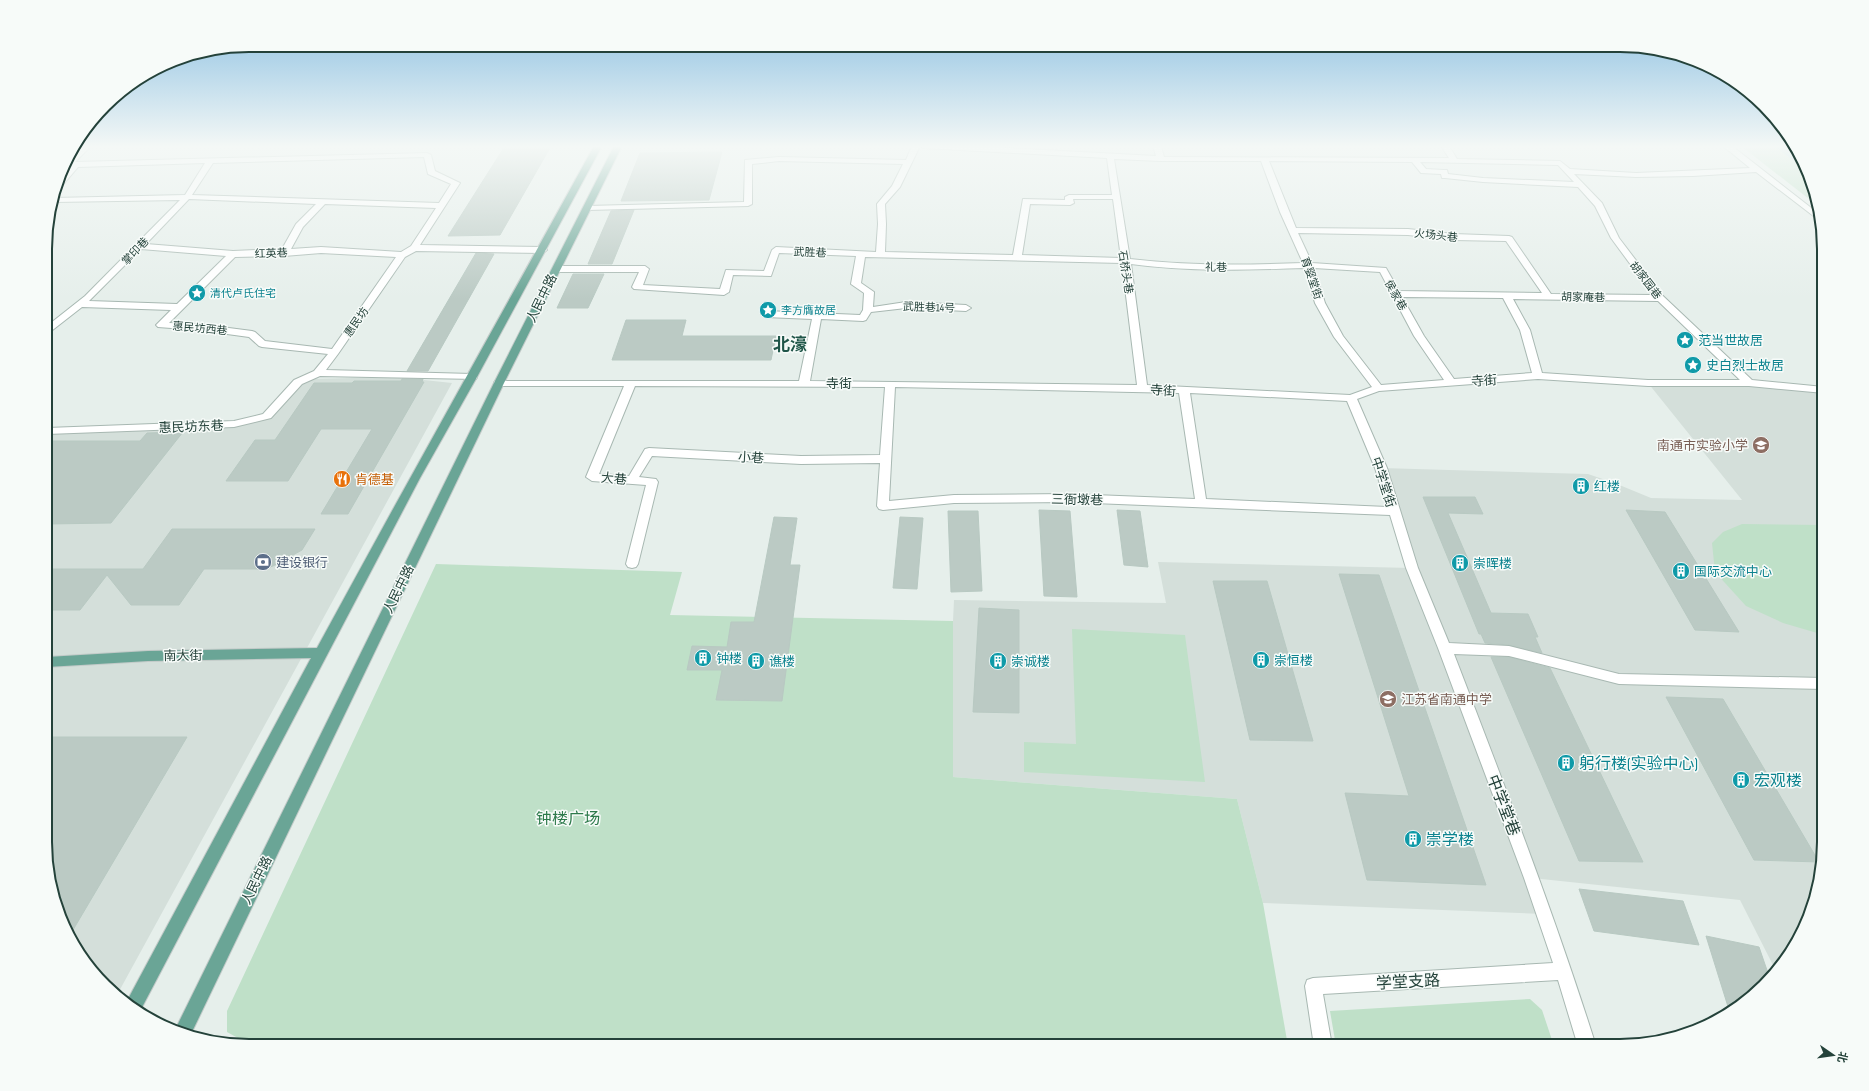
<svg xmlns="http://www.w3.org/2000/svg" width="1869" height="1091" viewBox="0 0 1869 1091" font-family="'Sofia Sans Condensed','Noto Sans SC',sans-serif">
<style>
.built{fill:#d4dfda}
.green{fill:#bfe0c8}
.water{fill:#8ec9d4}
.building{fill:#bbcac4;stroke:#b8c9c2}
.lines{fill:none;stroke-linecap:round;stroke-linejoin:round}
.minor-casing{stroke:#a8b8b2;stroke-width:2}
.major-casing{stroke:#c2cac8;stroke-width:2}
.minor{fill:#fff;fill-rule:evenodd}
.major{fill:#6aa596;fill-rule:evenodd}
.labels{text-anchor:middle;stroke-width:3;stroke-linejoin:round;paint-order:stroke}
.far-street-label{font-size:11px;fill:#24423a;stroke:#f7fbf9}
.far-culture-label{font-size:11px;fill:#0d838f;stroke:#f7fbf9;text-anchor:start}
.street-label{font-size:13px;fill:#24423a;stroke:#f7fbf9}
.culture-label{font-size:13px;fill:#0d838f;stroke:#f7fbf9;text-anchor:start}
.education-label{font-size:13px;fill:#785e54;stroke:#f7fbf9;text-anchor:end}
.food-label{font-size:13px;fill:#c56008;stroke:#f7fbf9;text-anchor:start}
.service-label{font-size:13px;fill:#4e5e75;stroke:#f7fbf9;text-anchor:start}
.near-culture-label{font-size:16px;fill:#0d838f;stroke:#f7fbf9;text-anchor:start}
.near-street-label{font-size:16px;fill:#24423a;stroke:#f7fbf9}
.near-park-label{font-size:16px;fill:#2d7a4b;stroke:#f7fbf9}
.district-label{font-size:17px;font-weight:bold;fill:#1f5548;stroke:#f7fbf9}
.rim{fill:none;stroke:#24423a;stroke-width:2}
</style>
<rect width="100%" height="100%" fill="#e6efeb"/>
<g class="built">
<path d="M396,377L452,383L117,995L105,986L79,955L56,908L47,868V433L240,426L270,417L308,379Z"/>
<path d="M1648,383H1749L1824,390V855L1817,895L1796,944L1776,971L1740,900L1532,878L1543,914L1263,903L1237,799L953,777V621L954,600L1166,603L1158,562L1412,568L1381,468L1588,474L1617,484L1651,498L1742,500Z"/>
</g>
<g class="green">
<path d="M1741,146H1774L1807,171L1813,184L1818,206Z"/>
<path d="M1742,524L1824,525V635L1783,623L1746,606L1715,572L1712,543L1723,532Z"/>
<path d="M436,564L682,572L670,615L953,621V777L1237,799L1263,903L1288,1046H282L247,1043L227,1032V1011Z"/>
<path d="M1072,629L1185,635L1205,782L1024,772V742L1076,744Z"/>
<path d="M1530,999L1542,1010L1554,1046H1336L1330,1011Z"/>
</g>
<path class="water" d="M1774,146H1796L1807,171Z"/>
<g class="building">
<path d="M505,146H551L500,235L448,236Z"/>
<path d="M722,152L709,200L621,201L640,153Z"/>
<path d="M634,210L612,264H588L611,211Z"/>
<path d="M476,253L494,254L428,371H407Z"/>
<path d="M573,274H604L588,308H557Z"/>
<path d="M626,320H686L682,336H776L771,360H612Z"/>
<path d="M402,379H423L422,382H424L348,514H321L372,429H321L288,481H226L255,440H275L314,383H352L354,381H401Z"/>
<path d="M183,432L111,523L47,524V441H140L147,433Z"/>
<path d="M1423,497H1475L1483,514L1448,513L1491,613L1528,614L1538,637H1535L1542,653L1509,645L1485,643L1481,634H1479Z"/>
<path d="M1039,510L1070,511L1077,597L1044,596Z"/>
<path d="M1117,510L1140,511L1148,567L1124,565Z"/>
<path d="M1626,510L1665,512L1739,632L1695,630Z"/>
<path d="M948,511H978L982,591L951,592Z"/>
<path d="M774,517L797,518L790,565H800L782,701L716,700L722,670H687L692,646L727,647L731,622H754Z"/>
<path d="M900,517L923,518L917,589L893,588Z"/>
<path d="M172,529H315L302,550L273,566L263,569H204L179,605H131L107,575L80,610H47V569H143Z"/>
<path d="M1339,574L1379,575L1486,885L1367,880L1345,793L1409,796Z"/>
<path d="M1213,581H1267L1313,741L1250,740Z"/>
<path d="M979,608L1019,610V713L973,712Z"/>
<path d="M1491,657H1509L1550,668L1643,862L1579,861Z"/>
<path d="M1666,697L1723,699L1819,862L1754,860Z"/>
<path d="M47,737H187L70,935L56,908L47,868Z"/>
<path d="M1579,889L1683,901L1699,945L1594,931Z"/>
<path d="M1706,936L1759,947L1770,979L1764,986L1730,1013Z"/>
</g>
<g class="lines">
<defs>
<g id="minor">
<path d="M82,146H91L75,162L427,153L431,155L435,171L460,183L420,245L543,247L547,250L543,253L416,251L405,257L338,354L326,370L472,374L477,377L476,379L320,376L302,384L271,418L234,427L47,434V428L234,421L263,414L294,380L314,371L328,354L262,347L259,346L249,337L198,330L158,327L156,325L171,310L82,307L50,332L47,333V326L85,296L180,200L54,202V198L185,195L205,163L78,167L61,187H58L61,177L69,167H64L65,163ZM424,157L428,174L451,184L439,203L192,195L213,163ZM189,199L316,204L296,224L282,249L233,251L146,244ZM325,204L436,208L411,246L401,252L321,247L291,249L303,227ZM141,249L226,256L177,304L89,301ZM321,253L396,257L332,349L265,341L255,332L252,331L198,324L169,323L235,257L284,256Z"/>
<path d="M912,146H920L900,187L885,204L886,224L885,252L1013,255L1023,199L1065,200V197L1069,195H1112L1107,158L924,148L920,146H969L1156,156L1153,146H1161L1164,157L1449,158L1441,146H1449L1457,159L1560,161L1570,169L1636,173L1750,168L1723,146H1732L1819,214L1820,221L1756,172L1693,176L1636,177L1574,174L1602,203L1619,238L1663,296L1752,380L1824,387V393L1749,386H1648L1538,379L1379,391L1357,399L1387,468L1418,568L1449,643L1509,646L1619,674L1824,678V689L1619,684L1509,656L1454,654C1504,784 1554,913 1596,1046H1578L1558,980L1323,994L1332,1046H1314L1305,986L1307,980L1313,978L1553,963L1524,878L1438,648L1406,568L1390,515L1069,502L954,503L883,510L879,509L877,506L880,463L801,464L652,456L639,477L656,479L658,482L638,564L636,567L632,568L628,567L626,564L646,485L592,481L586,477L624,386H499L495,385L494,383L495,381H799L812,319L766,317L761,314L766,311L860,315L863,310L864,293L851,284L856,256L779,253L771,276L733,275L729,292L724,295L634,289L632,287L639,272H556L552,269L556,266H645L649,269L643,285L720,289L726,270L764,271L772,250L776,247L876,252L878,224L877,204L892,186L903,164L779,161L752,164V204L748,206L587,210L583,208L587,206L744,202L745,160L779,157L906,160ZM1114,159L1161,161H1261L1280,212L1303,263C1245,265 1188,266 1130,259ZM1269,161L1412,162L1421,173L1441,174L1442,178H1445L1483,182L1578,187L1595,206L1611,238L1653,295L1551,294L1512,237L1509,236L1454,234L1408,229L1296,228ZM1420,162L1558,165L1574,182L1483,178L1448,174L1447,170H1444L1426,169ZM1073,199H1113L1121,258L1022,255L1030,204L1070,205L1074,203ZM1298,233L1408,235L1454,240L1506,241L1542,293L1399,291L1386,268L1312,263ZM865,257L1122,263L1137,385L810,381L821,319L863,321L866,320L871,312L906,308L966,311L971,308L966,305L906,302L873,307L874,292L861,283ZM1131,264C1189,272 1247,270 1305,268L1315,303L1334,337L1372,387L1350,395L1147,385ZM1314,268L1380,272L1414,336L1444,380L1381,385L1343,336L1325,303ZM1402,297L1503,298L1520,330L1532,373L1454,379L1424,336ZM1513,299L1658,301L1740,380H1648L1542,373L1530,330ZM635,386L885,387L880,455L801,456L649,448L645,449L629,476L599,474ZM895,387L1179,393L1195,499L1069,494L954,495L889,501ZM1190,393L1347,401L1375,468L1387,507L1206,499Z"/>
</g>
<g id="major">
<path d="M594,146H602L477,377L420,478L139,1013L126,1003L127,1001L311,658L148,661L47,667V657L148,651L317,648C408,480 502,314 594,146Z"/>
<path d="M614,146H622L504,383L190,1036L175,1030L494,383Z"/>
</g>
</defs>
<use href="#minor" class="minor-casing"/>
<use href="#major" class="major-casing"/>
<use href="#minor" class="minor"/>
<use href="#major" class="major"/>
</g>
<linearGradient id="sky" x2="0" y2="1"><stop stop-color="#84bce0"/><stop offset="0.49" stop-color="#f4f8f6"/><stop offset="1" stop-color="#f4f8f6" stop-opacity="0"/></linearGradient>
<rect width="1869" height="299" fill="url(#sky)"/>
<defs>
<symbol id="sight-disc" viewBox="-11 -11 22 22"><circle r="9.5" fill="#0f9aa8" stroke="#f7fbf9"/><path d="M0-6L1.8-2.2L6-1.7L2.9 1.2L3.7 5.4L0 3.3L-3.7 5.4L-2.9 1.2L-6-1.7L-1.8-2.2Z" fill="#fff"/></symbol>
<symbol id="school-disc" viewBox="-11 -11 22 22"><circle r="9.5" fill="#8d6e63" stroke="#f7fbf9"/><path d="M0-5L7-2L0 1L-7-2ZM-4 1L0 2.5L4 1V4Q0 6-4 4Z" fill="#fff"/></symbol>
<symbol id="restaurant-disc" viewBox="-11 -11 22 22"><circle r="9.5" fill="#e8710a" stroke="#f7fbf9"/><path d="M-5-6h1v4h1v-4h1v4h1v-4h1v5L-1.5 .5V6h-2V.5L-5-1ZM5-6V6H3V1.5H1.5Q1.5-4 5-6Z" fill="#fff"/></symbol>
<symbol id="building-disc" viewBox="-11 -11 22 22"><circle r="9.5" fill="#0f9aa8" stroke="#f7fbf9"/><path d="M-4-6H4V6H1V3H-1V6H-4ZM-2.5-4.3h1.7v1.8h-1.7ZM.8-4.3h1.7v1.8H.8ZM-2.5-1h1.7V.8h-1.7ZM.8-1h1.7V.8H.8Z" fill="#fff"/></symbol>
<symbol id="bank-disc" viewBox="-11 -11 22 22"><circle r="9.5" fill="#5c6f8a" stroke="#f7fbf9"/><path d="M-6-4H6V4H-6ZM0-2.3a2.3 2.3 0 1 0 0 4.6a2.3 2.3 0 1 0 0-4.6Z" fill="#fff"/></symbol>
</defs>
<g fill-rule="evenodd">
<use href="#sight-disc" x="187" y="283" width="20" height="20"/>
<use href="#sight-disc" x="758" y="300" width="20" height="20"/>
<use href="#sight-disc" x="1675" y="330" width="20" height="20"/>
<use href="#sight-disc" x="1683" y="355" width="20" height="20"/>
<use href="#school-disc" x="1751" y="435" width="20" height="20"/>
<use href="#restaurant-disc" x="332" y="469" width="20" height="20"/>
<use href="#building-disc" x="1571" y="476" width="20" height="20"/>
<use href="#bank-disc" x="253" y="552" width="20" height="20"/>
<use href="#building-disc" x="1450" y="553" width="20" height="20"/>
<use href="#building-disc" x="1671" y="561" width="20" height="20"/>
<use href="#building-disc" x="693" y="648" width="20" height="20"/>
<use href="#building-disc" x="1251" y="650" width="20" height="20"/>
<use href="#building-disc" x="746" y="651" width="20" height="20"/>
<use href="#building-disc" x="988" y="651" width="20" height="20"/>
<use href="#school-disc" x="1378" y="689" width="20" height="20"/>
<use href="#building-disc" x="1556" y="753" width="20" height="20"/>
<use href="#building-disc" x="1731" y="770" width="20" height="20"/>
<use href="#building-disc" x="1403" y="829" width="20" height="20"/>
</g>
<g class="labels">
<g class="far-street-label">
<text transform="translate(1436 235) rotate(6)" y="4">火场头巷</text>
<text transform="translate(135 251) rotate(-46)" y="4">掌印巷</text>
<text transform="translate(810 252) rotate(3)" y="4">武胜巷</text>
<text transform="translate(271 253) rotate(-2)" y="4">红英巷</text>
<text transform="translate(1216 267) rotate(1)" y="4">礼巷</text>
<text transform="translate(1126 272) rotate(81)" y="4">石桥头巷</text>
<text transform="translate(1312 278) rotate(71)" y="4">育婴堂街</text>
<text transform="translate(1646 280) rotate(52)" y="4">胡家园巷</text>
<text transform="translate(1396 295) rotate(61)" y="4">侯家巷</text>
<text transform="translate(1583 297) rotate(1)" y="4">胡家庵巷</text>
<text transform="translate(929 307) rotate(2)" y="4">武胜巷14号</text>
<text transform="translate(356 322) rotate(-55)" y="4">惠民坊</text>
<text transform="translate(200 328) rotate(5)" y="4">惠民坊西巷</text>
</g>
<g class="far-culture-label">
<text x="210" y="297">清代卢氏住宅</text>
<text x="781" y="314">李方膺故居</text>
</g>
<g class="street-label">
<text transform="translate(541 298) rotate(-64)" y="5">人民中路</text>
<text transform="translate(1484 380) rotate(-4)" y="5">寺街</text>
<text x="839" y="388">寺街</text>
<text transform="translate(1163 390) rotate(4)" y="5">寺街</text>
<text transform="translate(191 426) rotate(-2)" y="5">惠民坊东巷</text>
<text transform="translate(751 457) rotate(3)" y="5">小巷</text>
<text transform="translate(614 478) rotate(5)" y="5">大巷</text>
<text transform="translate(1384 482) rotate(72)" y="5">中学堂街</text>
<text transform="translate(1077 499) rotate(1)" y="5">三衙墩巷</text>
<text transform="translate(398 589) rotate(-64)" y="5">人民中路</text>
<text transform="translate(183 655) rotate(-1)" y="5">南大街</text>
<text transform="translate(256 880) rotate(-64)" y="5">人民中路</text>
</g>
<g class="culture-label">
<text x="1698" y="345">范当世故居</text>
<text x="1706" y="370">史白烈士故居</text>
<text x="1594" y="491">红楼</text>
<text x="1473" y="568">崇晖楼</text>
<text x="1694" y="576">国际交流中心</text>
<text x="716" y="663">钟楼</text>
<text x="1274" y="665">崇恒楼</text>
<text x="769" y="666">谯楼</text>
<text x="1011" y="666">崇诚楼</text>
</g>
<g class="education-label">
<text x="1748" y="450">南通市实验小学</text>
<text x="1401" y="704" text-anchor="start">江苏省南通中学</text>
</g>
<g class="food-label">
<text x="355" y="484">肯德基</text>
</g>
<g class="service-label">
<text x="276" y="567">建设银行</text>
</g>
<g class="near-culture-label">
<text x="1579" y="769">躬行楼(实验中心)</text>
<text x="1754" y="786">宏观楼</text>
<text x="1426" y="845">崇学楼</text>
</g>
<g class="near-street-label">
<text transform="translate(1504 805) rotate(69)" y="6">中学堂巷</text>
<text transform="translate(1408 981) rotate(-3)" y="6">学堂支路</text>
</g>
<g class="near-park-label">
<text x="568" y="824">钟楼广场</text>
</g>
<g class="district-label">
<text x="790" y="350">北濠</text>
</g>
</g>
<path d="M0 0H1869V1091H0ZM249 52H1620A197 197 0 0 1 1817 249V842A197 197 0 0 1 1620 1039H249A197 197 0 0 1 52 842V249A197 197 0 0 1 249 52Z" fill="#f7fbf9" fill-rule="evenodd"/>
<path class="rim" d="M249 52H1620A197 197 0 0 1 1817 249V842A197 197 0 0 1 1620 1039H249A197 197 0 0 1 52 842V249A197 197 0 0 1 249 52Z"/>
<g transform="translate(1833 1055) rotate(103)" stroke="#f7fbf9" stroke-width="3" paint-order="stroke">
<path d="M0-3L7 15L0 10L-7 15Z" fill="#24423a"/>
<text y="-6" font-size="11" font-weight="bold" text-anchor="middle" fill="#24423a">北</text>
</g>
</svg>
